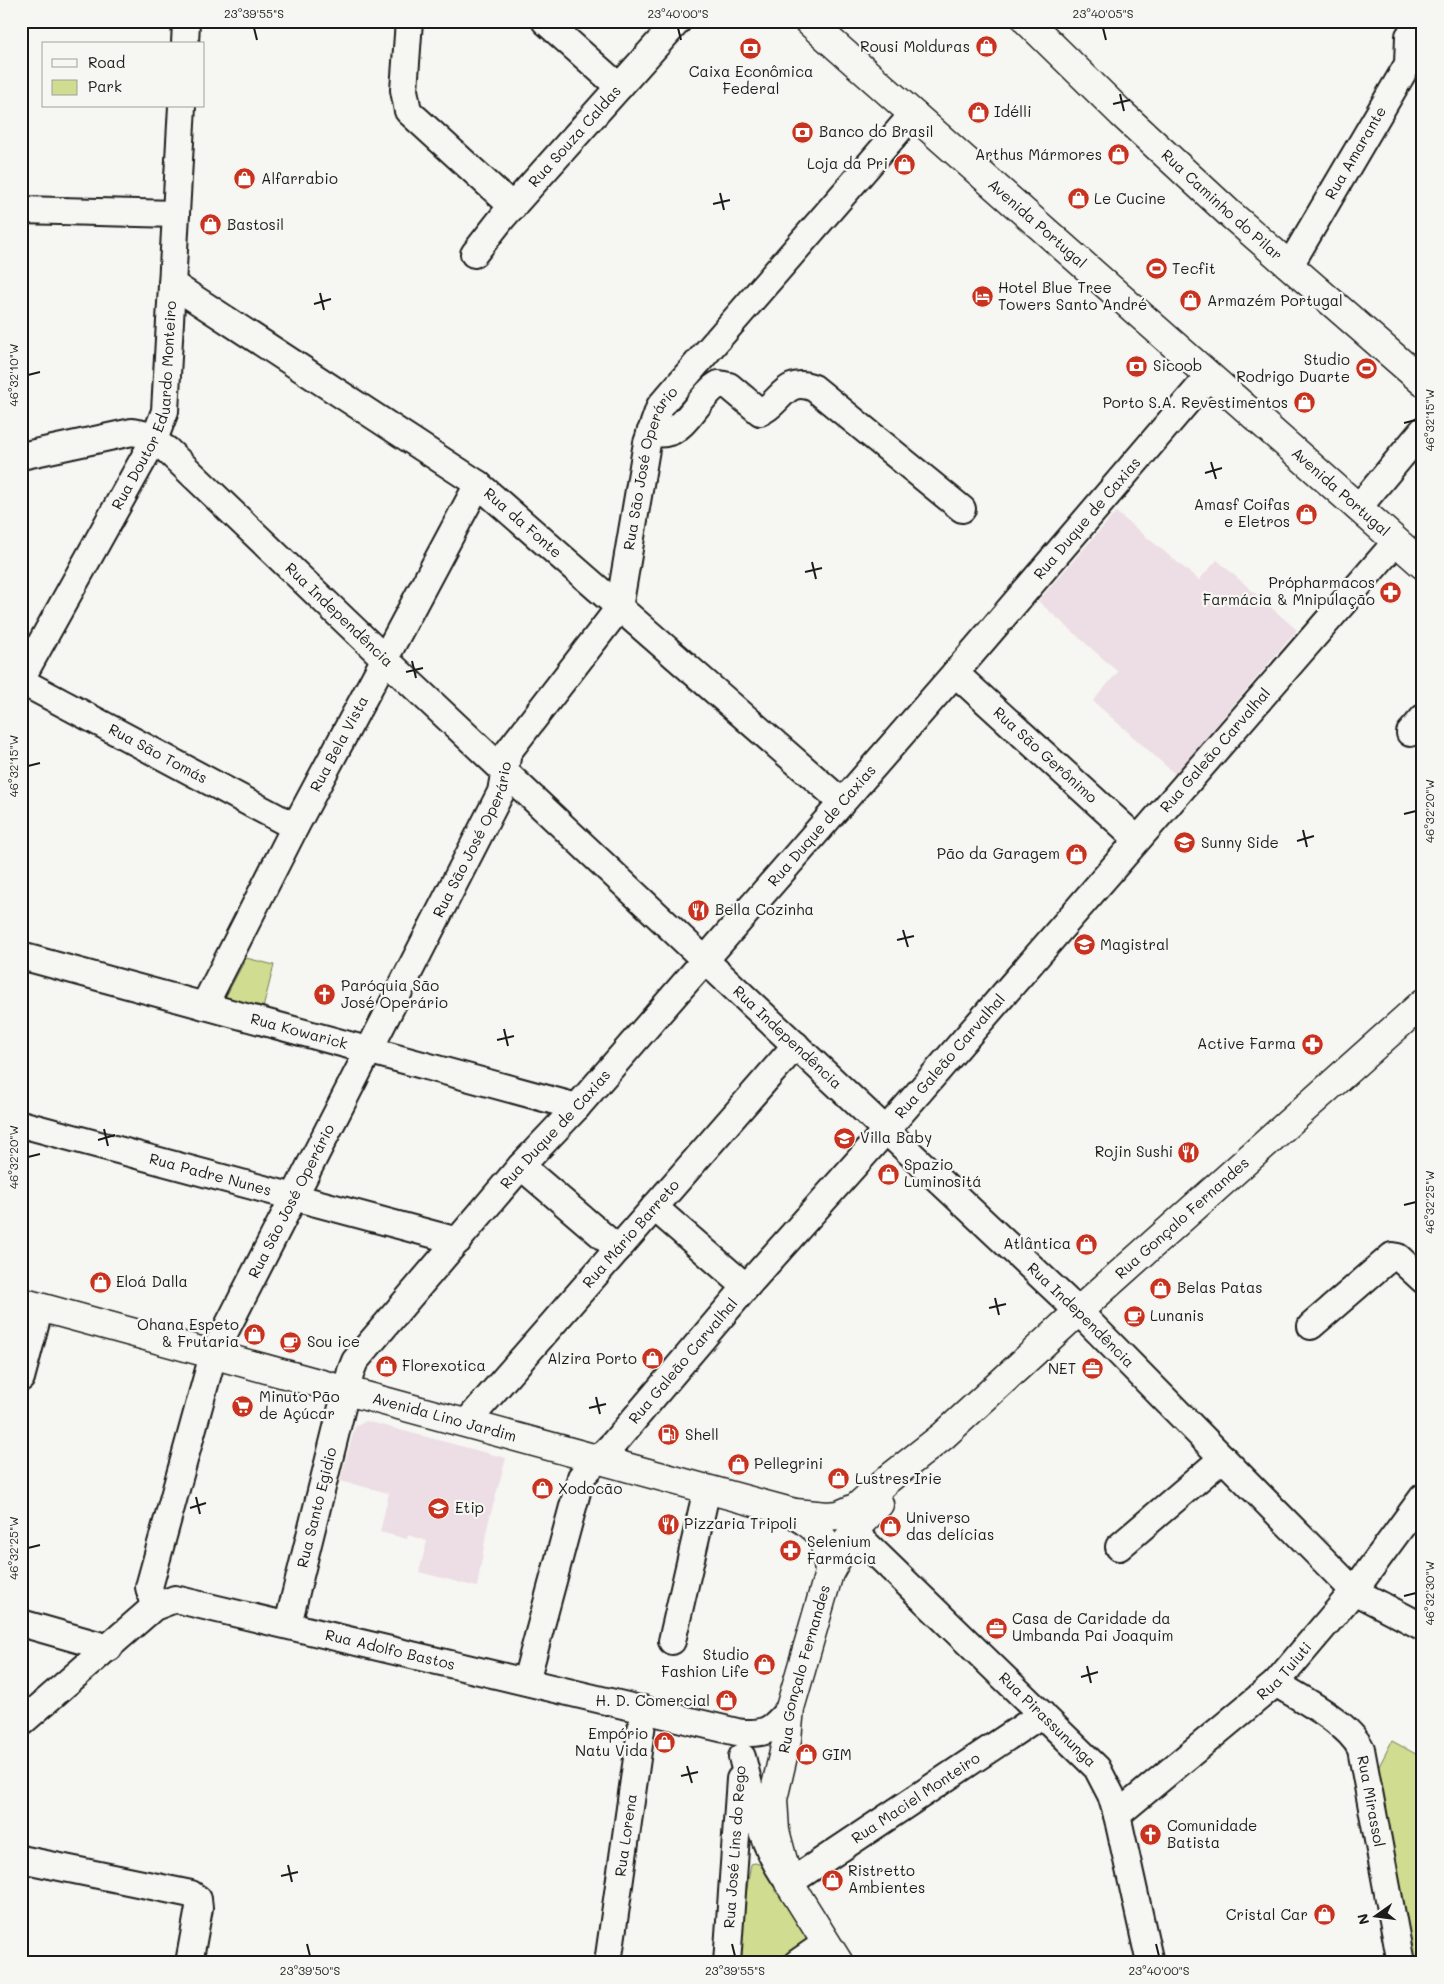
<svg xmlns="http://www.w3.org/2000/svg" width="1444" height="1984" viewBox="0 0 1444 1984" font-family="Mali,sans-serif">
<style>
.built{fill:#eddee5}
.green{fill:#d0dc8f;stroke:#767c56}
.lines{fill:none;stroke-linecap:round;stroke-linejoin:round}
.minor-casing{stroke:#1c1c1c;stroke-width:30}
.major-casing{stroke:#1c1c1c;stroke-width:31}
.minor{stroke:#f6f6f2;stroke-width:26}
.major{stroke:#f6f6f2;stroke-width:28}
.ticks{fill:none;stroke:#1c1c1c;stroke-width:2}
.labels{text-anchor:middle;stroke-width:4.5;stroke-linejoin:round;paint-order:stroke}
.poi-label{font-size:15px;fill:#1c1c1c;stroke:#f6f6f2;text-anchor:start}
.street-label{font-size:15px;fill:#1c1c1c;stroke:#f6f6f2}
.neatline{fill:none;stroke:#1c1c1c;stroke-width:2}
.ticks-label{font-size:12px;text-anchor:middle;fill:#1c1c1c}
</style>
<rect width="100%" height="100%" fill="#f6f6f2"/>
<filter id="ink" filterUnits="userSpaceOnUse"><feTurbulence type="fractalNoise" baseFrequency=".02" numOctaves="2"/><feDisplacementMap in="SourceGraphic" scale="10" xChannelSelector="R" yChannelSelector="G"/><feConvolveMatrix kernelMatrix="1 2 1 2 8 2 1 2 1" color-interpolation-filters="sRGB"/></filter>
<g filter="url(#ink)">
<g class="built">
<path d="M1116,512L1199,580L1217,560L1297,630L1175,774L1093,701L1118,672L1038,601Z"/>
<path d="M366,1421L506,1458L488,1524L477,1587L419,1572L427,1541L408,1535L407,1539L380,1532L389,1493L340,1481L355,1427Z"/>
</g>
<g class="green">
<path d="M246,958L274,965L263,1008L225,998Z"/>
<path d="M1392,1741L1423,1758V1963H1410L1376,1772Z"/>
<path d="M755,1863L765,1866L807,1932L809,1942L782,1963H735L750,1869L751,1864Z"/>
</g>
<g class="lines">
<defs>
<g id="minor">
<path d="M409,21L404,90L408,111L513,207"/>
<path d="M545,21L619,87"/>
<path d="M185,44L186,21"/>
<path d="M21,210L176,214"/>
<path id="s1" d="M474,254L503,217L678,21"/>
<path id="s2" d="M1290,265L1408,64L1409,36"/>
<path id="s3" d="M172,284L478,484L842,802"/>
<path d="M650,433C655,433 661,434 666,433C686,430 701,393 719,384L729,386L760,412C781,404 784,376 814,388L962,509"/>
<path id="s4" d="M21,456L132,432L143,434L167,450L385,659L1079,1312L1354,1591L1423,1627"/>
<path d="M1358,508L1423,430"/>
<path id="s5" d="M955,673L1137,839"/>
<path id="s6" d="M21,679L154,440L165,411L182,106"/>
<path id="s7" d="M21,681L295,827"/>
<path d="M1410,733L1423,718"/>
<path id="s8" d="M21,956L577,1107"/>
<path id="s9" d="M204,1006L295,827L478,484"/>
<path id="s10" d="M21,1124L458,1241"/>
<path d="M521,1166L618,1249"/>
<path d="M654,1207L746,1287"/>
<path d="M1311,1326L1392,1256L1398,1257L1423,1280"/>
<path d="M21,1378L40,1307"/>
<path id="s11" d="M466,1423L796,1045"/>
<path id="s12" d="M853,1531L1097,1768L1111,1795L1117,1815L1150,1963"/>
<path d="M1119,1547L1223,1458"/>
<path id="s13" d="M154,1607L149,1587L213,1355L501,792L508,752L619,608L647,443L660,406L913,114"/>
<path d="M21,1623L109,1648"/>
<path id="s14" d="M288,1624L351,1371L355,1361L521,1166L577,1107L955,673L1209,376"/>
<path d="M672,1641L707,1489"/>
<path id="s15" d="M526,1681L581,1477L614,1443L746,1287L887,1129L1396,542"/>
<path id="s16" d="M1276,1683C1301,1699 1348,1722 1361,1749L1401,1963"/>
<path id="s17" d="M21,1723L154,1607L175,1599L737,1732C765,1736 773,1730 790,1708"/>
<path id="s18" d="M742,1757C754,1803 760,1844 789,1883L1042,1714"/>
<path id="s19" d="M1117,1815L1276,1683L1354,1591L1423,1497"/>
<path d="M21,1859L191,1894L198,1899L199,1908L189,1963"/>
<path id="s20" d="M608,1963L644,1709"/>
<path d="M727,1963L740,1779"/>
<path d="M797,1963L826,1943"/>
</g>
<g id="major">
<path id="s21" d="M808,21L1423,565"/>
<path id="s22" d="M1027,21L1122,114L1229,213L1423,382"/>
<path id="s23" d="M21,1302L791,1512C824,1533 825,1534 829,1573"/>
<path id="s24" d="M795,1513L827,1516L839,1515L857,1507L887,1480L943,1436L1094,1297L1423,1003"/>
<path id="s25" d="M839,1963L789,1883L775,1831L773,1799L787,1739L790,1708L829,1573L853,1531L879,1504"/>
</g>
</defs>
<use href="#minor" class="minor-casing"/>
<use href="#major" class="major-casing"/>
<use href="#minor" class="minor"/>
<use href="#major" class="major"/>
</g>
</g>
<path class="ticks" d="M254,28L257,40M678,28L681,40M1103,28L1106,40M1120,94L1124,111M1113,104L1130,100M720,193L724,210M713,204L730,200M320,293L324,310M314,304L331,299M28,375L40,372M1404,423L1416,420M1211,462L1216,479M1205,473L1222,468M812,562L816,579M805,572L822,568M412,661L416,678M406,672L423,668M28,766L40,763M1404,814L1416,811M1303,830L1307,847M1297,841L1314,836M903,930L908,947M897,940L914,936M504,1029L508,1046M497,1040L514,1036M104,1129L108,1146M98,1140L115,1135M28,1157L40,1154M1404,1205L1416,1202M995,1298L999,1315M989,1308L1006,1304M596,1397L600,1414M589,1408L606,1404M196,1497L200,1514M190,1508L206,1503M28,1548L40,1545M1404,1596L1416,1593M1087,1666L1091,1683M1081,1677L1098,1672M687,1766L692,1783M681,1776L698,1772M288,1865L292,1882M281,1876L298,1872M307,1944L310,1956M732,1944L735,1956M1156,1944L1159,1956"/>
<defs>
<symbol id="shop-disc" viewBox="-11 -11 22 22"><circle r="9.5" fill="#c8321e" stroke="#f6f6f2"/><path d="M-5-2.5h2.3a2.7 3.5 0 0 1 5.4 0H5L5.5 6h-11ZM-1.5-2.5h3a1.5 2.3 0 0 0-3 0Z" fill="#fff"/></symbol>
<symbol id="bank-disc" viewBox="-11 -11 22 22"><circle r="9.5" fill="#c8321e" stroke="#f6f6f2"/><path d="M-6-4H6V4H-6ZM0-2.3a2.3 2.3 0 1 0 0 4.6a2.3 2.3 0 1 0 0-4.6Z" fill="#fff"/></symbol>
<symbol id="stadium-disc" viewBox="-11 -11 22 22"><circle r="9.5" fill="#c8321e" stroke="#f6f6f2"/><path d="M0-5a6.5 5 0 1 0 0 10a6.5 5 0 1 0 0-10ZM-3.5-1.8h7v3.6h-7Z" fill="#fff"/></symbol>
<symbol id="hotel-disc" viewBox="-11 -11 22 22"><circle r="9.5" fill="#c8321e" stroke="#f6f6f2"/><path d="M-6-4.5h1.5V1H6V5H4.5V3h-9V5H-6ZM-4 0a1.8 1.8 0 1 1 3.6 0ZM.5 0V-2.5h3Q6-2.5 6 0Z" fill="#fff"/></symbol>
<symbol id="pharmacy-disc" viewBox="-11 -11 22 22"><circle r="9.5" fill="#c8321e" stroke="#f6f6f2"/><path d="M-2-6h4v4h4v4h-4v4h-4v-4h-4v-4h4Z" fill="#fff"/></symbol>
<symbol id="school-disc" viewBox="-11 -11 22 22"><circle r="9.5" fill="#c8321e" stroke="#f6f6f2"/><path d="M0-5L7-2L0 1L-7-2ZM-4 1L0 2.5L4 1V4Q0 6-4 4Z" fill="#fff"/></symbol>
<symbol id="restaurant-disc" viewBox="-11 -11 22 22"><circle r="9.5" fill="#c8321e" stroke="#f6f6f2"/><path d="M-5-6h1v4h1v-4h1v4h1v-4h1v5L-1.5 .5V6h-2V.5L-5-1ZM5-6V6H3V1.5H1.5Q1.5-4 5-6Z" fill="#fff"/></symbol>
<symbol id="church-disc" viewBox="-11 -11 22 22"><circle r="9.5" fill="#c8321e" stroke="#f6f6f2"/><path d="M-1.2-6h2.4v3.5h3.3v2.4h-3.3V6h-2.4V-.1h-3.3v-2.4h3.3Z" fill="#fff"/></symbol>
<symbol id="cafe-disc" viewBox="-11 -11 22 22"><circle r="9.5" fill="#c8321e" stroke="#f6f6f2"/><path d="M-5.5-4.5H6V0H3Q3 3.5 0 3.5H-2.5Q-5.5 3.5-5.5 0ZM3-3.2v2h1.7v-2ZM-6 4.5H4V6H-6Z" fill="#fff"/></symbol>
<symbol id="office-disc" viewBox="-11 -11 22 22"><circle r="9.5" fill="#c8321e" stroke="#f6f6f2"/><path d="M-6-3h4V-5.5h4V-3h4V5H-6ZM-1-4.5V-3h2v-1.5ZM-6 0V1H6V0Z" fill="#fff"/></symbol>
<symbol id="supermarket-disc" viewBox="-11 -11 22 22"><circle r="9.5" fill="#c8321e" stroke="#f6f6f2"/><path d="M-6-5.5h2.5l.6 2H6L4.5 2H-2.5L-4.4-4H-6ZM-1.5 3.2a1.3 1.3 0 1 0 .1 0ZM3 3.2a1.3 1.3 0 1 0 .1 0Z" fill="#fff"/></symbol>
<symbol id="fuel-disc" viewBox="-11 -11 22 22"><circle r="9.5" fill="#c8321e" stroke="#f6f6f2"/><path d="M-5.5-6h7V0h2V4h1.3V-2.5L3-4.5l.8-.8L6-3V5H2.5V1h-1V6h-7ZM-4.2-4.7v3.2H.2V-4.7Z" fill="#fff"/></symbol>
</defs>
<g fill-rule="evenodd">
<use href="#shop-disc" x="974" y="34" width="25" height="25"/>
<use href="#bank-disc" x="738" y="36" width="25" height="25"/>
<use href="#shop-disc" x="966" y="100" width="25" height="25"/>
<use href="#bank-disc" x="790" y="120" width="25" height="25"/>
<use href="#shop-disc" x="1106" y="142" width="25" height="25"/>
<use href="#shop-disc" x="892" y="152" width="25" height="25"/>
<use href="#shop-disc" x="232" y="166" width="25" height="25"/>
<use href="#shop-disc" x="1066" y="186" width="25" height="25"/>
<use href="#shop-disc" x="198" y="212" width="25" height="25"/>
<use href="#stadium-disc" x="1144" y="256" width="25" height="25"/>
<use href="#hotel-disc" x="970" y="284" width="25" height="25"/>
<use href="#shop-disc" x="1178" y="288" width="25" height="25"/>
<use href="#bank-disc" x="1124" y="354" width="25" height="25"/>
<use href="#stadium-disc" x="1354" y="356" width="25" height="25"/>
<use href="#shop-disc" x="1292" y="390" width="25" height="25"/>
<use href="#shop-disc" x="1294" y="502" width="25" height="25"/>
<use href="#pharmacy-disc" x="1378" y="580" width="25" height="25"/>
<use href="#school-disc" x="1172" y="830" width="25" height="25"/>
<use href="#shop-disc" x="1064" y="842" width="25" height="25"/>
<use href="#restaurant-disc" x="686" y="898" width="25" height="25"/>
<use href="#school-disc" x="1072" y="932" width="25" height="25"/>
<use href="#church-disc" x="312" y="982" width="25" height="25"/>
<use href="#pharmacy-disc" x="1300" y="1032" width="25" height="25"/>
<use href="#school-disc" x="832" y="1126" width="25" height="25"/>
<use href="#restaurant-disc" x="1176" y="1140" width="25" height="25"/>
<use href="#shop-disc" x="876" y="1162" width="25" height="25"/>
<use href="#shop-disc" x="1074" y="1232" width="25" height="25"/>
<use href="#shop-disc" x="88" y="1270" width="25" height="25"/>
<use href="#shop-disc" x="1148" y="1276" width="25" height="25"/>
<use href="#cafe-disc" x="1122" y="1304" width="25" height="25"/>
<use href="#shop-disc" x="242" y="1322" width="25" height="25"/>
<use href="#cafe-disc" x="278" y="1330" width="25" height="25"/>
<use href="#shop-disc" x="640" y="1346" width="25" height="25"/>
<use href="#shop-disc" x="374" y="1354" width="25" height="25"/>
<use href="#office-disc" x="1080" y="1356" width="25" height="25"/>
<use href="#supermarket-disc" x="230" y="1394" width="25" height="25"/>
<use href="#fuel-disc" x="656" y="1422" width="25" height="25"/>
<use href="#shop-disc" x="726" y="1452" width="25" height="25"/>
<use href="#shop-disc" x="826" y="1466" width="25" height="25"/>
<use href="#shop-disc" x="530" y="1476" width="25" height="25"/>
<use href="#school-disc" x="426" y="1496" width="25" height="25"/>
<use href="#restaurant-disc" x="656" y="1512" width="25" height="25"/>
<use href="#shop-disc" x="878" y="1514" width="25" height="25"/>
<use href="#pharmacy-disc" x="778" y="1538" width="25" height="25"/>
<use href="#office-disc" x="984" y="1616" width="25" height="25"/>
<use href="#shop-disc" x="752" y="1652" width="25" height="25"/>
<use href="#shop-disc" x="714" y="1688" width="25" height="25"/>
<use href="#shop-disc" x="652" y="1730" width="25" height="25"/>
<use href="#shop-disc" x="794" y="1742" width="25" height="25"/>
<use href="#church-disc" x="1138" y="1822" width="25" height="25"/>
<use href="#shop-disc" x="820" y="1868" width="25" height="25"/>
<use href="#shop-disc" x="1312" y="1902" width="25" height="25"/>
</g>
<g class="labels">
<g class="poi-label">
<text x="970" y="52" text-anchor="end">Rousi Molduras</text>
<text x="751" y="77" text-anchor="middle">Caixa Econômica<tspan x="751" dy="17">Federal</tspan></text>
<text x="994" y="117">Idélli</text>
<text x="819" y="137">Banco do Brasil</text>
<text x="1102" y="160" text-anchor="end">Arthus Mármores</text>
<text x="888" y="169" text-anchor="end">Loja da Pri</text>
<text x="261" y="184">Alfarrabio</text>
<text x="1094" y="204">Le Cucine</text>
<text x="227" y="230">Bastosil</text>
<text x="1172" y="274">Tecfit</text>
<text x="998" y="293">Hotel Blue Tree<tspan x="998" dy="17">Towers Santo André</tspan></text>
<text x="1207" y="306">Armazém Portugal</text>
<text x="1350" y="365" text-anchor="end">Studio<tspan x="1350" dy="17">Rodrigo Duarte</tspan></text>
<text x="1153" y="371">Sicoob</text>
<text x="1288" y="408" text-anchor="end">Porto S.A. Revestimentos</text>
<text x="1290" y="510" text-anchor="end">Amasf Coifas<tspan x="1290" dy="17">e Eletros</tspan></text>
<text x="1375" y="588" text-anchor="end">Própharmacos<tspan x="1375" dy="17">Farmácia &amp; Mnipulação</tspan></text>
<text x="1201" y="848">Sunny Side</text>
<text x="1060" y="859" text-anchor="end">Pão da Garagem</text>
<text x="715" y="915">Bella Cozinha</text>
<text x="1100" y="950">Magistral</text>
<text x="341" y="991">Paróquia São<tspan x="341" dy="17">José Operário</tspan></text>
<text x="1296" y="1049" text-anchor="end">Active Farma</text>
<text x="860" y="1143">Villa Baby</text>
<text x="1173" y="1157" text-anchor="end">Rojin Sushi</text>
<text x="904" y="1170">Spazio<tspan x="904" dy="17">Luminositá</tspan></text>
<text x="1071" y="1249" text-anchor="end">Atlântica</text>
<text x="116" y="1287">Eloá Dalla</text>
<text x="1177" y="1293">Belas Patas</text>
<text x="1150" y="1321">Lunanis</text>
<text x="239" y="1330" text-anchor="end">Ohana Espeto<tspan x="239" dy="17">&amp; Frutaria</tspan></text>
<text x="307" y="1347">Sou ice</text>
<text x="637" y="1364" text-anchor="end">Alzira Porto</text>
<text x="402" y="1371">Florexotica</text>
<text x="1076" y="1374" text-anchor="end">NET</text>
<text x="259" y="1402">Minuto Pão<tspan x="259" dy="17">de Açúcar</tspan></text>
<text x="685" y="1440">Shell</text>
<text x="754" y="1469">Pellegrini</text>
<text x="855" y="1484">Lustres Irie</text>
<text x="558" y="1494">Xodocão</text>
<text x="455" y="1513">Etip</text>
<text x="906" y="1523">Universo<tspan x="906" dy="17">das delícias</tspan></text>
<text x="684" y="1529">Pizzaria Tripoli</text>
<text x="807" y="1547">Selenium<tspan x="807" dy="17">Farmácia</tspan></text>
<text x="1012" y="1624">Casa de Caridade da<tspan x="1012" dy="17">Umbanda Pai Joaquim</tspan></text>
<text x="749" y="1660" text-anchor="end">Studio<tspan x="749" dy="17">Fashion Life</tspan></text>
<text x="710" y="1706" text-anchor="end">H. D. Comercial</text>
<text x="648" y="1739" text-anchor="end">Empório<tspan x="648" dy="17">Natu Vida</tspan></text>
<text x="822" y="1760">GIM</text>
<text x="1167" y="1831">Comunidade<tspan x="1167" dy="17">Batista</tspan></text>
<text x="848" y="1876">Ristretto<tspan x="848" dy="17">Ambientes</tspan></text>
<text x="1308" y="1920" text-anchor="end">Cristal Car</text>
</g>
<g class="street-label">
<text dy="5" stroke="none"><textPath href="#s1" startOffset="155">Rua Souza Caldas</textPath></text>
<text dy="5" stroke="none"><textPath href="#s2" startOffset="130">Rua Amarante</textPath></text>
<text dy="5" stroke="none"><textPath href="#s22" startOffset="268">Rua Caminho do Pilar</textPath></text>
<text dy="5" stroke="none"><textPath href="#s21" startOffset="306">Avenida Portugal</textPath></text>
<text dy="5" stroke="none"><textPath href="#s6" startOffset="305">Rua Doutor Eduardo Monteiro</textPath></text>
<text dy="5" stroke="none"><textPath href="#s13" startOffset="1260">Rua São José Operário</textPath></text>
<text dy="5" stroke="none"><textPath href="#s21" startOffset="711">Avenida Portugal</textPath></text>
<text dy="5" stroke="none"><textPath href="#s14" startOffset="1388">Rua Duque de Caxias</textPath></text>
<text dy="5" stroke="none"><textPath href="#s3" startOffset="425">Rua da Fonte</textPath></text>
<text dy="5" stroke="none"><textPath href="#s4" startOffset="392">Rua Independência</textPath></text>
<text dy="5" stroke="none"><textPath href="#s9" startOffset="295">Rua Bela Vista</textPath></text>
<text dy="5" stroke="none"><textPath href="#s15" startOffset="1176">Rua Galeão Carvalhal</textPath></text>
<text dy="5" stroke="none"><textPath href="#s7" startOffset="155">Rua São Tomás</textPath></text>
<text dy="5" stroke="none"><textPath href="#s5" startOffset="122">Rua São Gerônimo</textPath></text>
<text dy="5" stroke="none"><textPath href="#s14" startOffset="982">Rua Duque de Caxias</textPath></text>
<text dy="5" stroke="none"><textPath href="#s13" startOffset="839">Rua São José Operário</textPath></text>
<text dy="5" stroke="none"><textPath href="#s8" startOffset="288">Rua Kowarick</textPath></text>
<text dy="5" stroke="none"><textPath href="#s4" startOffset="1008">Rua Independência</textPath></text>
<text dy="5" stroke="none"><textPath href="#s15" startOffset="771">Rua Galeão Carvalhal</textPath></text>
<text dy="5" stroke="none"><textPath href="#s14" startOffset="578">Rua Duque de Caxias</textPath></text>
<text dy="5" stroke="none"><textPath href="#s10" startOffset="196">Rua Padre Nunes</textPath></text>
<text dy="5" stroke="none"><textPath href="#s13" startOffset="434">Rua São José Operário</textPath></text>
<text dy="5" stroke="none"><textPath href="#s24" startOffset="499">Rua Gonçalo Fernandes</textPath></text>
<text dy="5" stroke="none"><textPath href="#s11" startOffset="251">Rua Mário Barreto</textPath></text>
<text dy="5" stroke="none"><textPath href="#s4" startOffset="1412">Rua Independência</textPath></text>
<text dy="5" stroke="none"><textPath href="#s15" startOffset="366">Rua Galeão Carvalhal</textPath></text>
<text dy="5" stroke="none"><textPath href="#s23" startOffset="439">Avenida Lino Jardim</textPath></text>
<text dy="5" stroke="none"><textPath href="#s14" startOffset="120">Rua Santo Egidio</textPath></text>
<text dy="5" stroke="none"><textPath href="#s17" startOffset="420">Rua Adolfo Bastos</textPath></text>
<text dy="5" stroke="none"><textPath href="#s25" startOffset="314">Rua Gonçalo Fernandes</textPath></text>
<text dy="5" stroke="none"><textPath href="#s19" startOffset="221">Rua Tuiuti</textPath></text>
<text dy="5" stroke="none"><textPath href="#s12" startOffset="271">Rua Pirassununga</textPath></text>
<text dy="5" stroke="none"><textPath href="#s18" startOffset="288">Rua Maciel Monteiro</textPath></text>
<text dy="5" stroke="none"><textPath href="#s16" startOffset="162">Rua Mirassol</textPath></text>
<text dy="5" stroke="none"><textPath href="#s20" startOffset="129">Rua Lorena</textPath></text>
<text transform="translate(735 1847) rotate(-86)" y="5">Rua José Lins do Rego</text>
</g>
</g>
<rect width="1444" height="1984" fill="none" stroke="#f6f6f2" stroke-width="55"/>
<rect x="42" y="42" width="162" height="65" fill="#f6f6f2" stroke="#9f9f9c"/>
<rect x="52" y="59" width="25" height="8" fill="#f6f6f2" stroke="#9f9f9c"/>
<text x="88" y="68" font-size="15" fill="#1c1c1c">Road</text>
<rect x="52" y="80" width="25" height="15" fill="#d0dc8f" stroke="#9f9f9c"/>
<text x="88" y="92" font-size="15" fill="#1c1c1c">Park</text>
<g transform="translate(1376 1916) rotate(256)" stroke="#f6f6f2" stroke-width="4" paint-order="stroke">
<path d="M0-4L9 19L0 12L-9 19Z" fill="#1c1c1c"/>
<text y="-8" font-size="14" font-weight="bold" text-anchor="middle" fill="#1c1c1c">N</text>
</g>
<rect x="28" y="28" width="1388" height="1928" class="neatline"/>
<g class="ticks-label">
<text x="254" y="18">23°39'55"S</text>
<text x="678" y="18">23°40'00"S</text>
<text x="1103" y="18">23°40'05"S</text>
<text transform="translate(14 375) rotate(-90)" y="4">46°32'10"W</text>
<text transform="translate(1430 420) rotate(-90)" y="4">46°32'15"W</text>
<text transform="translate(14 766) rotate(-90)" y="4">46°32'15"W</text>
<text transform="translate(1430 811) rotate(-90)" y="4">46°32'20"W</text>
<text transform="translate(14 1157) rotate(-90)" y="4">46°32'20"W</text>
<text transform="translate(1430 1202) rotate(-90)" y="4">46°32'25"W</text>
<text transform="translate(14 1548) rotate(-90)" y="4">46°32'25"W</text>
<text transform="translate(1430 1593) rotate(-90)" y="4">46°32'30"W</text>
<text x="310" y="1975">23°39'50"S</text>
<text x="735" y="1975">23°39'55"S</text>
<text x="1159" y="1975">23°40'00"S</text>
</g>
</svg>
